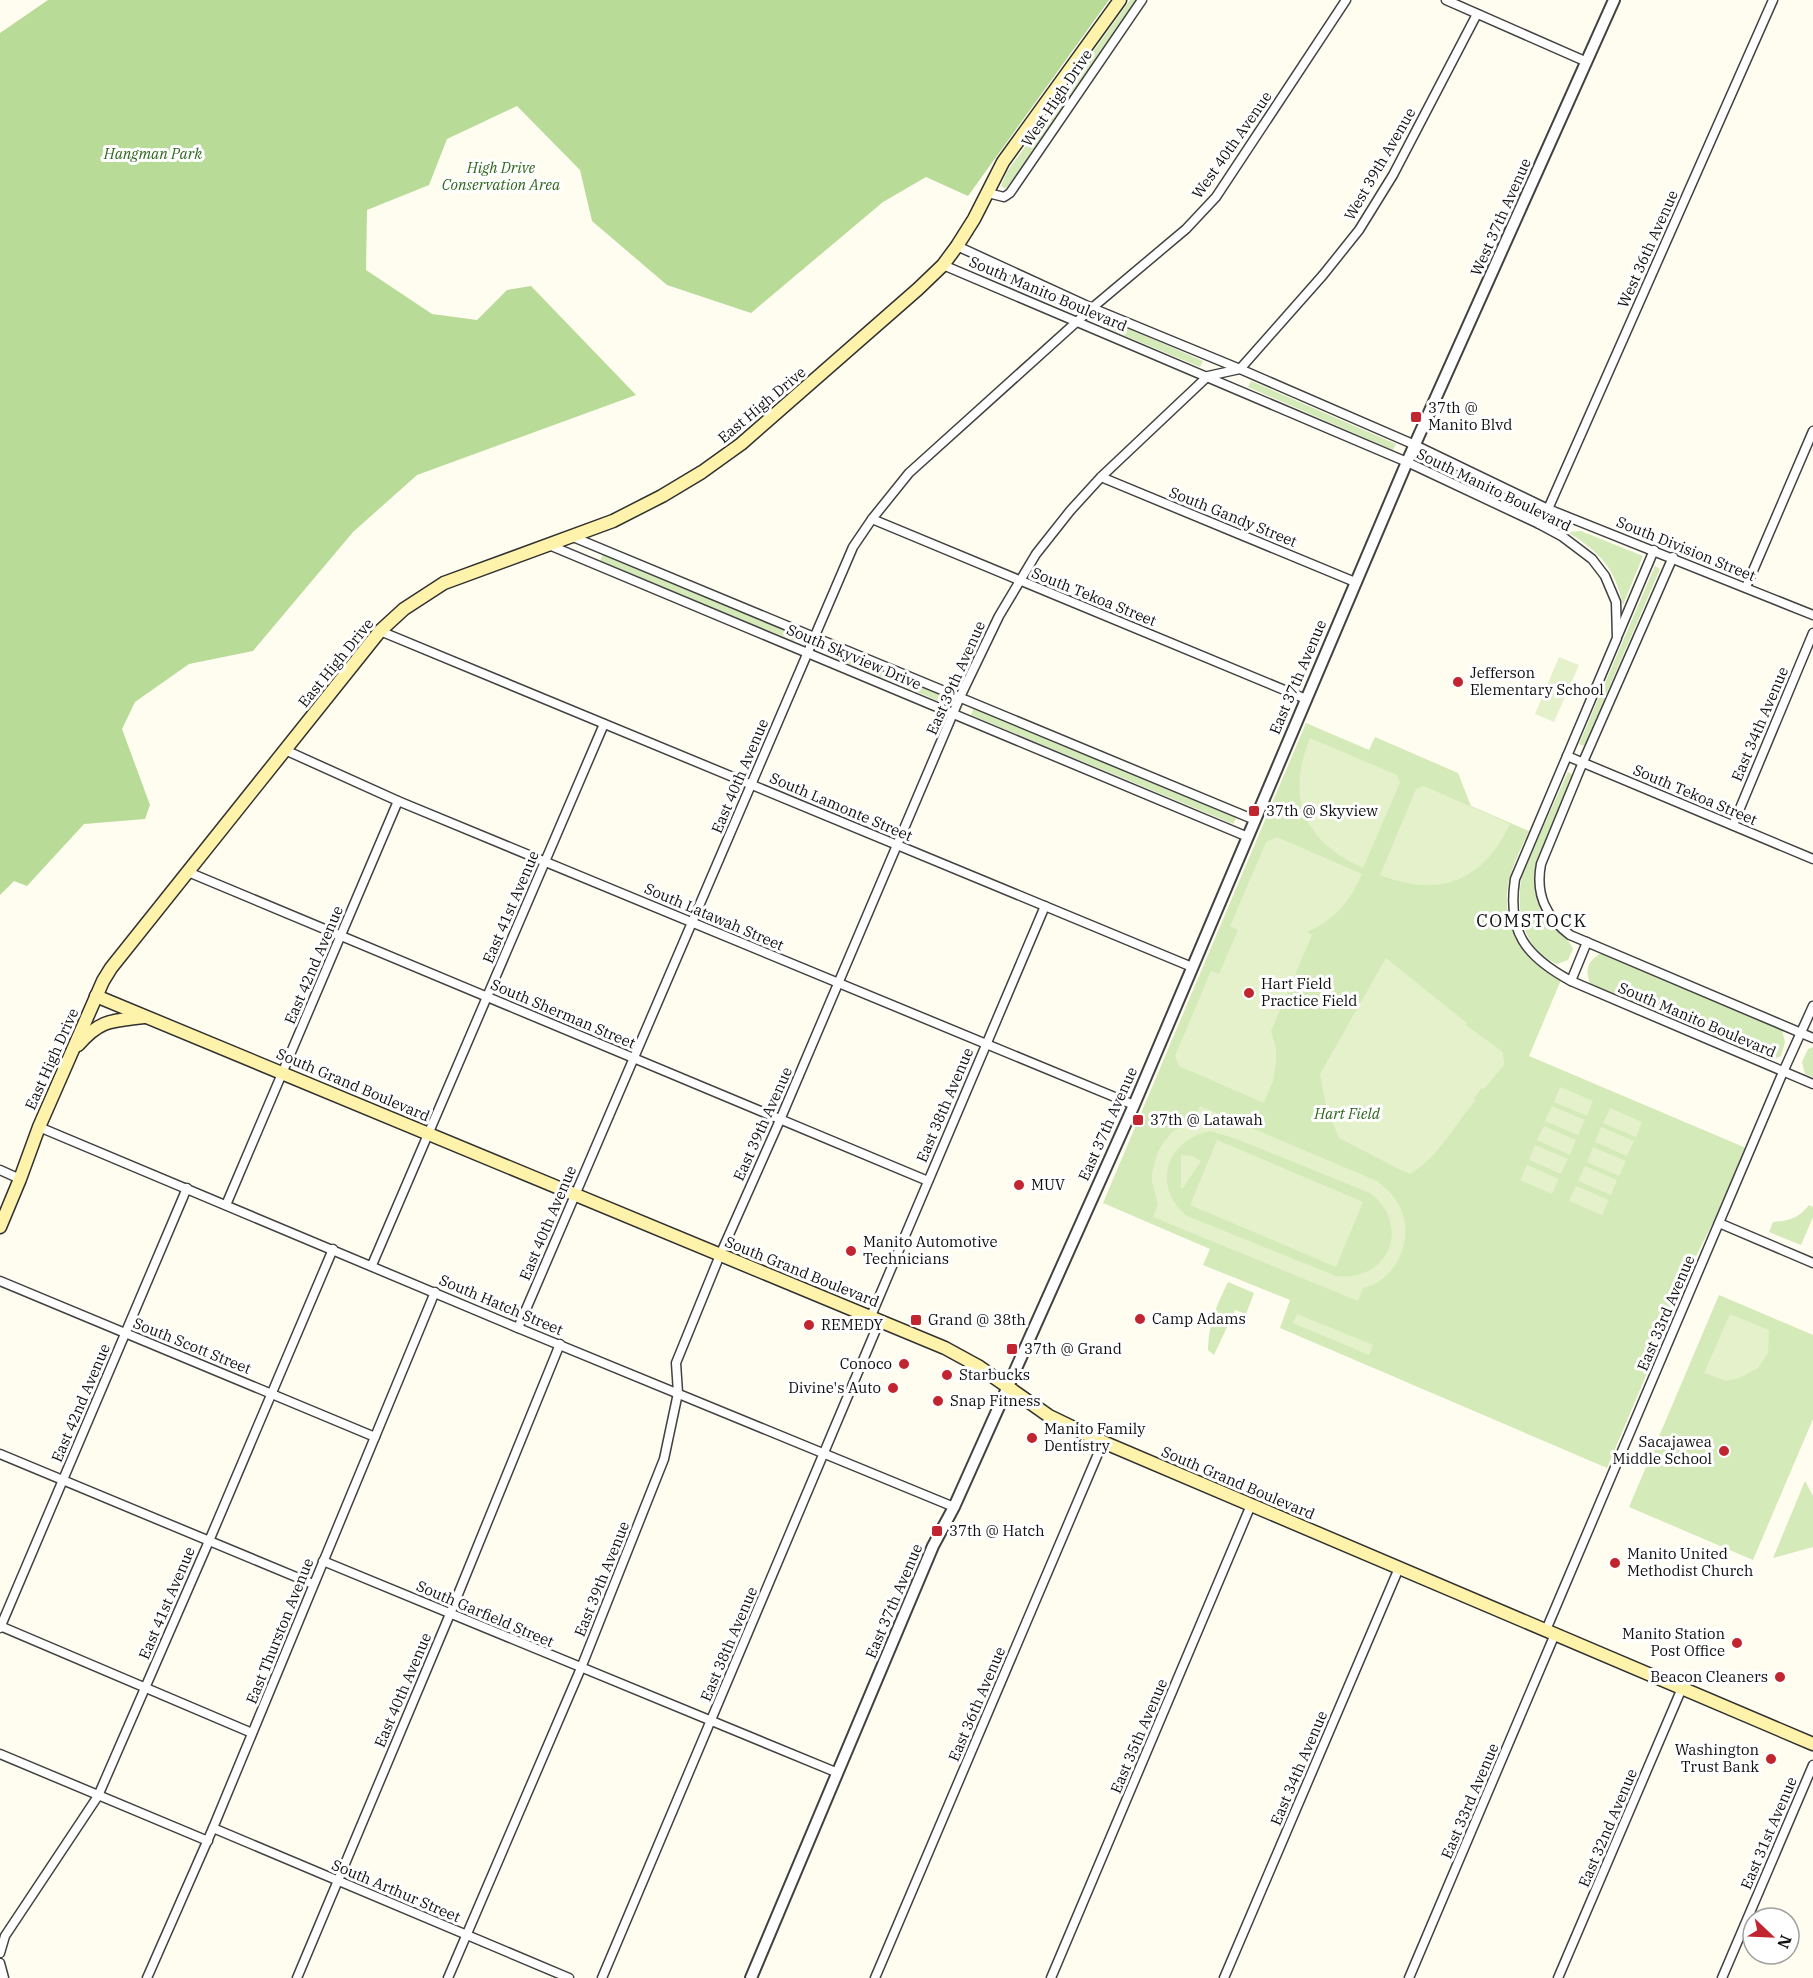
<svg xmlns="http://www.w3.org/2000/svg" width="1813" height="1978" viewBox="0 0 1813 1978" font-family="'IBM Plex Serif',serif">
<style>
.green{fill:#d4eab9}
.forest{fill:#b8db98}
.pitch{fill:#e5f1cb;fill-rule:evenodd}
.lines{fill:none;stroke-linecap:round;stroke-linejoin:round}
.minor-casing{stroke:#424242;stroke-width:11}
.tertiary-casing{stroke:#424242;stroke-width:14}
.secondary-casing{stroke:#313131;stroke-width:15}
.minor{stroke:#fff;stroke-width:8}
.tertiary{stroke:#fff;stroke-width:10}
.secondary{stroke:#fff3ab;stroke-width:12}
.poi-dot{fill:#c02530;stroke:#fff;stroke-width:2}
.labels{text-anchor:middle;stroke-width:6;stroke-linejoin:round;paint-order:stroke}
.street-label{font-size:15px;fill:#0f0f0f;stroke:#fff}
.park-label{font-size:15px;font-style:italic;fill:#2f671e;stroke:#fff}
.poi-label{font-size:15px;fill:#0f0f0f;stroke:#fff;text-anchor:start}
.quarter-label{font-size:18px;letter-spacing:1.5px;fill:#0f0f0f;stroke:#fff}
</style>
<rect width="100%" height="100%" fill="#fffcf0"/>
<g class="green">
<path d="M1130,0H1137L1006,189L1001,186L1007,172Z"/>
<path d="M968,260L1070,304L1068,310L966,265Z"/>
<path d="M1111,321L1203,361L1200,367L1106,328Z"/>
<path d="M1251,381L1396,444L1393,450L1248,387Z"/>
<path d="M1426,457L1534,509L1531,515L1424,462Z"/>
<path d="M1581,531L1643,556L1623,605C1614,566 1601,554 1568,532Z"/>
<path d="M603,554L797,634L794,641L600,561Z"/>
<path d="M1655,566L1660,569L1584,746L1579,744Z"/>
<path d="M827,647L944,695L941,702L825,654Z"/>
<path d="M974,707L1237,817L1233,824L971,715Z"/>
<path d="M1306,723L1369,750L1375,737L1458,773L1471,806L1529,831C1520,851 1509,871 1507,893C1504,931 1529,962 1561,980L1529,1056L1746,1148L1723,1203L1697,1254L1607,1468L1280,1328L1290,1300L1203,1265L1210,1249L1103,1203Z"/>
<path d="M1568,772L1573,775L1571,780C1565,795 1558,811 1552,826C1539,857 1525,887 1545,918C1553,930 1568,936 1573,949L1568,960L1557,964C1520,949 1514,902 1524,869Z"/>
<path d="M1601,953L1782,1030L1785,1042L1781,1056L1770,1061L1590,984C1585,969 1587,962 1601,953Z"/>
<path d="M1813,1047V1077L1805,1074L1802,1062L1808,1049Z"/>
<path d="M1809,1205L1813,1207V1217L1801,1245L1769,1232L1773,1222C1789,1221 1799,1218 1809,1205Z"/>
<path d="M1228,1282L1254,1293L1246,1314L1235,1310L1214,1355L1208,1350C1209,1322 1216,1307 1228,1282Z"/>
<path d="M1719,1295L1813,1335V1419L1753,1560L1629,1507Z"/>
<path d="M1805,1481L1813,1496V1547L1773,1558Z"/>
</g>
<path class="forest" d="M48,0H1109L968,196L926,177L883,202L751,313L667,285L592,221L580,170L517,106L447,139L429,185L367,210L366,270L432,314L477,320L507,290L531,286L636,395L417,475L353,532L253,651L189,664L135,702L122,729L150,805L145,819L84,824L27,886L14,881L0,895V33Z"/>
<g class="pitch">
<path d="M1559,657L1579,665L1554,722L1535,714Z"/>
<path d="M1310,738L1397,775L1400,783L1363,868C1305,842 1285,799 1310,738Z"/>
<path d="M1424,786L1510,824C1482,882 1440,898 1380,875L1416,789Z"/>
<path d="M1277,837L1362,874C1350,901 1335,920 1307,932L1312,935L1271,1031L1276,1049V1061L1273,1081L1264,1103L1179,1066L1175,1056L1211,971L1219,974L1238,930L1230,926L1266,842Z"/>
<path d="M1386,958L1467,1023L1466,1025L1503,1052L1504,1065L1484,1089L1482,1088L1474,1098L1476,1100C1454,1125 1441,1155 1410,1174L1399,1169L1339,1138L1326,1107L1320,1074Z"/>
<path d="M1560,1087L1593,1101L1587,1116L1554,1102Z"/>
<path d="M1200,1106L1377,1181C1390,1191 1400,1202 1404,1218C1411,1246 1393,1282 1363,1288L1358,1301L1153,1217L1158,1204L1152,1182V1173L1157,1154L1161,1146L1172,1132L1194,1120ZM1210,1131L1234,1138L1370,1193C1412,1225 1389,1282 1336,1276L1187,1216C1151,1187 1166,1140 1210,1131Z"/>
<path d="M1552,1106L1585,1120L1578,1135L1545,1121Z"/>
<path d="M1610,1108L1642,1122L1636,1137L1603,1123Z"/>
<path d="M1544,1126L1576,1140L1570,1155L1537,1140Z"/>
<path d="M1601,1127L1634,1141L1627,1156L1595,1142Z"/>
<path d="M1217,1140L1363,1202L1336,1267L1190,1205Z"/>
<path d="M1535,1145L1568,1159L1561,1174L1529,1160Z"/>
<path d="M1593,1147L1626,1161L1619,1176L1587,1162Z"/>
<path d="M1181,1155L1192,1156L1201,1161L1183,1188H1181Z"/>
<path d="M1527,1165L1559,1179L1552,1194L1520,1180Z"/>
<path d="M1585,1166L1617,1180L1611,1195L1578,1181Z"/>
<path d="M1576,1186L1609,1200L1602,1215L1569,1201Z"/>
<path d="M1297,1314L1373,1345L1369,1355L1293,1323Z"/>
<path d="M1730,1314L1769,1330L1768,1353L1758,1368L1739,1378L1726,1381L1704,1373Z"/>
</g>
<g class="lines">
<defs>
<g id="minor">
<path d="M1446,0L1587,62"/>
<path d="M988,193L1004,197L1010,193L1142,0"/>
<path d="M957,246L1092,308L1240,369L1415,445L1548,509L1813,615"/>
<path d="M943,265L1407,462L1539,524L1563,537L1592,559L1605,576L1616,602L1617,638L1515,879C1507,932 1525,956 1571,981L1813,1084"/>
<path d="M1101,477L1355,582"/>
<path d="M872,519L1306,699"/>
<path d="M1539,524L1548,509L1773,0"/>
<path d="M573,537L1255,820"/>
<path d="M549,545L1248,837"/>
<path d="M1673,557L1583,762L1541,864C1535,895 1546,917 1570,935L1813,1038"/>
<path d="M1746,587L1813,431"/>
<path d="M380,631L1192,967"/>
<path d="M1618,635L1654,550"/>
<path d="M285,750L398,801L1134,1105"/>
<path d="M1567,756L1813,859"/>
<path d="M1733,825L1813,633"/>
<path d="M188,872L928,1181"/>
<path d="M1571,981L1587,942"/>
<path d="M39,1127L518,1328L954,1507"/>
<path d="M0,1170L20,1179"/>
<path d="M226,1205L398,801"/>
<path d="M1719,1223L1813,1263"/>
<path d="M372,1265L604,724"/>
<path d="M0,1281L375,1437"/>
<path d="M871,1316L1045,906"/>
<path d="M518,1328L853,547L872,519L909,473L1092,308L1186,229L1216,197L1346,0"/>
<path d="M0,1454L313,1584"/>
<path d="M323,1561L838,1773"/>
<path d="M0,1626L252,1733"/>
<path d="M0,1628L187,1188"/>
<path d="M1546,1630L1783,1072L1813,1006"/>
<path d="M0,1754L208,1841"/>
<path d="M213,1828L569,1978"/>
<path d="M0,1953L5,1936L98,1796L209,1541L333,1249"/>
<path d="M0,1963L4,1978"/>
<path d="M147,1978L213,1828L435,1292"/>
<path d="M297,1978L450,1614L560,1344"/>
<path d="M448,1978L581,1668L664,1459L678,1393L676,1363L720,1255L780,1120L960,697L999,616L1036,554L1070,511L1101,477L1208,376L1240,369L1323,275L1359,230L1393,175L1477,14"/>
<path d="M602,1978L880,1320"/>
<path d="M875,1978L1103,1442"/>
<path d="M1051,1978L1251,1505"/>
<path d="M1224,1978L1399,1568"/>
<path d="M1409,1978L1555,1634"/>
<path d="M1558,1978L1682,1688"/>
<path d="M1722,1978L1813,1765"/>
</g>
<path id="tertiary" d="M751,1978L933,1546L954,1507L1134,1105L1407,462L1614,0"/>
<g id="secondary">
<path d="M96,996L945,1348L978,1366L1049,1416L1103,1442L1813,1744"/>
<path d="M78,1045C101,1019 112,1021 144,1017"/>
<path d="M0,1227L20,1179L39,1127L103,981L111,968L380,631L404,609L444,583L613,521L662,496L702,472L741,444L918,289L943,265L957,246L974,219L1003,162L1120,0"/>
</g>
</defs>
<use href="#minor" class="minor-casing"/>
<use href="#tertiary" class="tertiary-casing"/>
<use href="#secondary" class="secondary-casing"/>
<use href="#minor" class="minor"/>
<use href="#tertiary" class="tertiary"/>
<use href="#secondary" class="secondary"/>
</g>
<g class="poi-dot">
<rect x="1410" y="411" width="12" height="12" rx="3"/>
<circle cx="1458" cy="682" r="6"/>
<rect x="1248" y="805" width="12" height="12" rx="3"/>
<circle cx="1249" cy="993" r="6"/>
<rect x="1132" y="1114" width="12" height="12" rx="3"/>
<circle cx="1019" cy="1185" r="6"/>
<circle cx="851" cy="1251" r="6"/>
<circle cx="1140" cy="1319" r="6"/>
<rect x="910" y="1314" width="12" height="12" rx="3"/>
<circle cx="809" cy="1325" r="6"/>
<rect x="1006" y="1343" width="12" height="12" rx="3"/>
<circle cx="904" cy="1364" r="6"/>
<circle cx="947" cy="1375" r="6"/>
<circle cx="893" cy="1388" r="6"/>
<circle cx="938" cy="1401" r="6"/>
<circle cx="1032" cy="1438" r="6"/>
<circle cx="1724" cy="1451" r="6"/>
<rect x="931" y="1525" width="12" height="12" rx="3"/>
<circle cx="1615" cy="1563" r="6"/>
<circle cx="1737" cy="1643" r="6"/>
<circle cx="1780" cy="1677" r="6"/>
<circle cx="1771" cy="1759" r="6"/>
</g>
<g class="labels">
<g class="street-label">
<text transform="translate(1057 98) rotate(-56)" y="5">West High Drive</text>
<text transform="translate(1232 145) rotate(-55)" y="5">West 40th Avenue</text>
<text transform="translate(1380 164) rotate(-60)" y="5">West 39th Avenue</text>
<text transform="translate(1501 217) rotate(-66)" y="5">West 37th Avenue</text>
<text transform="translate(1648 249) rotate(-66)" y="5">West 36th Avenue</text>
<text transform="translate(1048 294) rotate(23)" y="5">South Manito Boulevard</text>
<text transform="translate(762 405) rotate(-40)" y="5">East High Drive</text>
<text transform="translate(1494 490) rotate(26)" y="5">South Manito Boulevard</text>
<text transform="translate(1233 517) rotate(22)" y="5">South Gandy Street</text>
<text transform="translate(1686 549) rotate(22)" y="5">South Division Street</text>
<text transform="translate(1094 597) rotate(22)" y="5">South Tekoa Street</text>
<text transform="translate(854 657) rotate(23)" y="5">South Skyview Drive</text>
<text transform="translate(336 663) rotate(-51)" y="5">East High Drive</text>
<text transform="translate(1298 677) rotate(-67)" y="5">East 37th Avenue</text>
<text transform="translate(956 678) rotate(-66)" y="5">East 39th Avenue</text>
<text transform="translate(1760 724) rotate(-67)" y="5">East 34th Avenue</text>
<text transform="translate(740 776) rotate(-67)" y="5">East 40th Avenue</text>
<text transform="translate(1695 795) rotate(23)" y="5">South Tekoa Street</text>
<text transform="translate(841 807) rotate(23)" y="5">South Lamonte Street</text>
<text transform="translate(511 907) rotate(-67)" y="5">East 41st Avenue</text>
<text transform="translate(714 917) rotate(23)" y="5">South Latawah Street</text>
<text transform="translate(314 965) rotate(-67)" y="5">East 42nd Avenue</text>
<text transform="translate(563 1014) rotate(23)" y="5">South Sherman Street</text>
<text transform="translate(1697 1020) rotate(23)" y="5">South Manito Boulevard</text>
<text transform="translate(52 1059) rotate(-66)" y="5">East High Drive</text>
<text transform="translate(353 1085) rotate(23)" y="5">South Grand Boulevard</text>
<text transform="translate(945 1105) rotate(-67)" y="5">East 38th Avenue</text>
<text transform="translate(763 1124) rotate(-66)" y="5">East 39th Avenue</text>
<text transform="translate(1108 1124) rotate(-66)" y="5">East 37th Avenue</text>
<text transform="translate(548 1223) rotate(-67)" y="5">East 40th Avenue</text>
<text transform="translate(802 1272) rotate(22)" y="5">South Grand Boulevard</text>
<text transform="translate(501 1305) rotate(23)" y="5">South Hatch Street</text>
<text transform="translate(1666 1313) rotate(-67)" y="5">East 33rd Avenue</text>
<text transform="translate(192 1346) rotate(22)" y="5">South Scott Street</text>
<text transform="translate(81 1403) rotate(-67)" y="5">East 42nd Avenue</text>
<text transform="translate(1238 1483) rotate(23)" y="5">South Grand Boulevard</text>
<text transform="translate(602 1579) rotate(-68)" y="5">East 39th Avenue</text>
<text transform="translate(894 1601) rotate(-67)" y="5">East 37th Avenue</text>
<text transform="translate(167 1603) rotate(-67)" y="5">East 41st Avenue</text>
<text transform="translate(485 1614) rotate(23)" y="5">South Garfield Street</text>
<text transform="translate(280 1631) rotate(-68)" y="5">East Thurston Avenue</text>
<text transform="translate(729 1644) rotate(-67)" y="5">East 38th Avenue</text>
<text transform="translate(403 1690) rotate(-67)" y="5">East 40th Avenue</text>
<text transform="translate(977 1704) rotate(-67)" y="5">East 36th Avenue</text>
<text transform="translate(1139 1736) rotate(-67)" y="5">East 35th Avenue</text>
<text transform="translate(1299 1768) rotate(-67)" y="5">East 34th Avenue</text>
<text transform="translate(1470 1801) rotate(-67)" y="5">East 33rd Avenue</text>
<text transform="translate(1608 1828) rotate(-67)" y="5">East 32nd Avenue</text>
<text transform="translate(1769 1833) rotate(-67)" y="5">East 31st Avenue</text>
<text transform="translate(396 1891) rotate(23)" y="5">South Arthur Street</text>
</g>
<g class="park-label">
<text x="153" y="159">Hangman Park</text>
<text x="501" y="173">High Drive<tspan x="501" dy="17">Conservation Area</tspan></text>
<text x="1347" y="1119">Hart Field</text>
</g>
<g class="poi-label">
<text x="1428" y="413">37th @<tspan x="1428" dy="17">Manito Blvd</tspan></text>
<text x="1470" y="678">Jefferson<tspan x="1470" dy="17">Elementary School</tspan></text>
<text x="1266" y="816">37th @ Skyview</text>
<text x="1261" y="989">Hart Field<tspan x="1261" dy="17">Practice Field</tspan></text>
<text x="1150" y="1125">37th @ Latawah</text>
<text x="1031" y="1190">MUV</text>
<text x="863" y="1247">Manito Automotive<tspan x="863" dy="17">Technicians</tspan></text>
<text x="1152" y="1324">Camp Adams</text>
<text x="928" y="1325">Grand @ 38th</text>
<text x="821" y="1330">REMEDY</text>
<text x="1024" y="1354">37th @ Grand</text>
<text x="892" y="1369" text-anchor="end">Conoco</text>
<text x="959" y="1380">Starbucks</text>
<text x="881" y="1393" text-anchor="end">Divine's Auto</text>
<text x="950" y="1406">Snap Fitness</text>
<text x="1044" y="1434">Manito Family<tspan x="1044" dy="17">Dentistry</tspan></text>
<text x="1712" y="1447" text-anchor="end">Sacajawea<tspan x="1712" dy="17">Middle School</tspan></text>
<text x="949" y="1536">37th @ Hatch</text>
<text x="1627" y="1559">Manito United<tspan x="1627" dy="17">Methodist Church</tspan></text>
<text x="1725" y="1639" text-anchor="end">Manito Station<tspan x="1725" dy="17">Post Office</tspan></text>
<text x="1768" y="1682" text-anchor="end">Beacon Cleaners</text>
<text x="1759" y="1755" text-anchor="end">Washington<tspan x="1759" dy="17">Trust Bank</tspan></text>
</g>
<g class="quarter-label">
<text x="1532" y="927">COMSTOCK</text>
</g>
</g>
<g transform="translate(1771 1936) rotate(113)"><circle r="28" fill="#ffffff" stroke="#9f9f9f" stroke-width="1.5"/>
<path d="M0-4.5L10 22L0 15L-10 22Z" fill="#c02530"/>
<text y="-9" font-size="16" font-weight="bold" text-anchor="middle" fill="#0f0f0f">N</text>
</g>
</svg>
